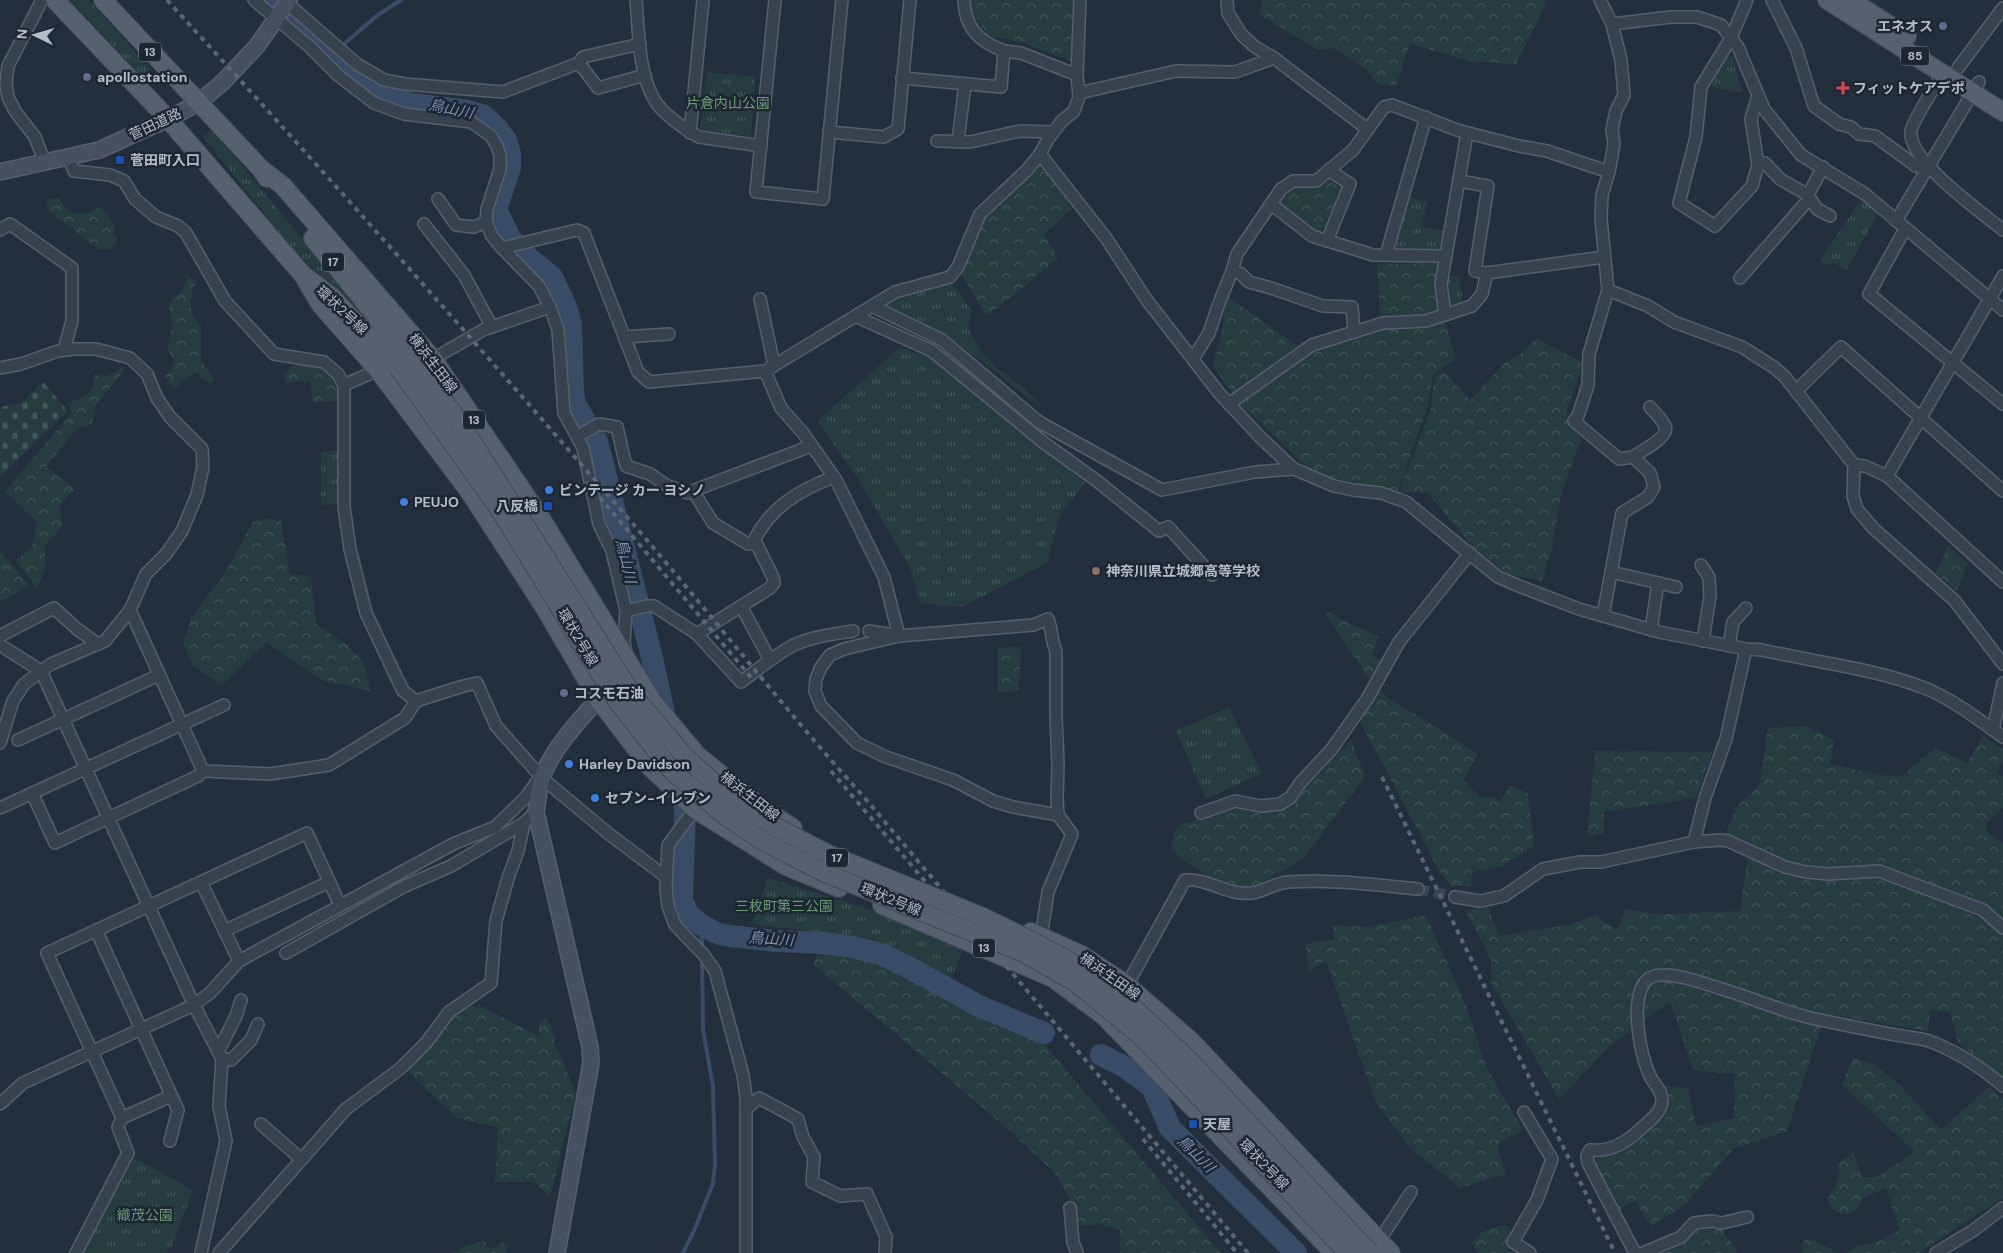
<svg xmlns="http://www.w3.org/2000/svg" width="2003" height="1253" viewBox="0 0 2003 1253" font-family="'DM Sans','Noto Sans JP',sans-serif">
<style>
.grass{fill:url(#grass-tufts)}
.forest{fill:url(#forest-crowns)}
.cemetery{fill:url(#cemetery-stones)}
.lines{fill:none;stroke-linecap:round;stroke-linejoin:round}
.stream{stroke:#394c67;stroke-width:4}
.river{stroke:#394c67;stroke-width:22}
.street-tunnel{stroke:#3a4453;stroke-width:11;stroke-dasharray:11 5.5;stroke-linecap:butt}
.street-casing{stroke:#565f6c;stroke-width:14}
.secondary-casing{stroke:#565f6c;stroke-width:18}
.primary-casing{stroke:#414a57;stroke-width:20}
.street{stroke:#38414e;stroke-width:11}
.secondary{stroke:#465061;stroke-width:15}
.primary{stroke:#56606e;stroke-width:18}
.rail{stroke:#5a6575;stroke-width:4;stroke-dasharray:5 5;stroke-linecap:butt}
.primary-bridge-casing{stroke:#414a57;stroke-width:20;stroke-linecap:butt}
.primary-bridge{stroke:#56606e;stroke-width:18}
.service-dot{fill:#5c6f8a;stroke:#1d2633;stroke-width:2}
.health-dot{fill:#e0444e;stroke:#1d2633;stroke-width:2}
.transit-dot{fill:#1a4fb4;stroke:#1d2633;stroke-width:2}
.shop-dot{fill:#3f7fe0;stroke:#1d2633;stroke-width:2}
.education-dot{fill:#8d6e63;stroke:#1d2633;stroke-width:2}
.labels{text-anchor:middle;stroke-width:5;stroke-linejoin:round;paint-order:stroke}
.shield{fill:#1d2633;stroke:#878f9c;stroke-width:1}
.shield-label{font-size:12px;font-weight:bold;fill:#b4bcc9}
.poi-label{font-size:14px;font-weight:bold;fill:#b4bcc9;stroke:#1d2633;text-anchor:start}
.park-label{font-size:14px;fill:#6b9a76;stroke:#1d2633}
.street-label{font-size:14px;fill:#b4bcc9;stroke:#1d2633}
.water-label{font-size:15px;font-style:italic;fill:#7c92b1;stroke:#1d2633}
</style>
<defs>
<pattern id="grass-tufts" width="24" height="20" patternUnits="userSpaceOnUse" patternTransform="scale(1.25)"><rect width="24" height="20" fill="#263c3f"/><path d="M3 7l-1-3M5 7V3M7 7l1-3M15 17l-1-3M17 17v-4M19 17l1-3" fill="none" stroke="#435659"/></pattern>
<pattern id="forest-crowns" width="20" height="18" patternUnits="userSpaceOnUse" patternTransform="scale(1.25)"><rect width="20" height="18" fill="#263c3f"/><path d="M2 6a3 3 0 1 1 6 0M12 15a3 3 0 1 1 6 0" fill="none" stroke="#435659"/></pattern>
<pattern id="cemetery-stones" width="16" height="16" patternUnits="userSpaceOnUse" patternTransform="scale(1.25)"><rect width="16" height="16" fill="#263c3f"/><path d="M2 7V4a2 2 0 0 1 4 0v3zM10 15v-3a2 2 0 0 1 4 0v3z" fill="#435659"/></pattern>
</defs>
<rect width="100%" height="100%" fill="#242f3e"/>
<g class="grass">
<path d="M71,0H89L158,78L150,86Z"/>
<path d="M1725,56L1733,57L1742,93L1711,87Z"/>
<path d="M707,72L755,77L751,136L700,130Z"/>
<path d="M212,130L362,311L381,338L294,250L203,137Z"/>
<path d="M1408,196L1427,202L1422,226L1443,231L1442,244L1434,252L1396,251L1394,244Z"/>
<path d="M1861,200L1879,212L1846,271L1835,263L1825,265L1820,260Z"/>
<path d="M1447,275L1459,277L1463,303L1450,307L1446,290Z"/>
<path d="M951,281L972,312L968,328L979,349L999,370L1022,386L1047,412L987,365L946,336L888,308L886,303Z"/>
<path d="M899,348L931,357L1085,483L1060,515L1047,563L962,607L921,603L909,566L857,477L817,421Z"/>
<path d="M337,450L338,503L321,505V452Z"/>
<path d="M1229,707L1262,773L1206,799L1176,731Z"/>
<path d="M768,878L868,909L966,943L951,979L874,939L752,924Z"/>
<path d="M135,1158L193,1190L172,1246L166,1253H80Z"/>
</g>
<g class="forest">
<path d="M972,0H1074L1076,63L1020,42L989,36L973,16Z"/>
<path d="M1262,0H1545L1547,2L1516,64L1471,61L1410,44L1396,86L1378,84L1364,68L1333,48L1317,50L1259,14Z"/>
<path d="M1039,163L1074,207L1044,234L1058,258L999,307L986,315L960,272L983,217Z"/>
<path d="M1331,174L1345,184L1322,231L1317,232L1277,201L1284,190Z"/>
<path d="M59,198C68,214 84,221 98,206L107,214L116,228L112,233L117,239L111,249H98L49,212L46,200Z"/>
<path d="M1437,263C1436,296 1447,327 1456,359L1433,375L1428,406L1398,491L1337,479L1309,469L1242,406L1213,366L1222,331L1226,295L1293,343L1314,350L1381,332L1377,264Z"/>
<path d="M188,277L196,281C192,289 189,306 192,315C194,318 198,322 201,325V361L215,379L210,384L196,373L190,375L174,389L165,377L175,362L167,349L172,328L169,303L183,290Z"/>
<path d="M1537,339L1583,363L1566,415L1581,440L1561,494L1553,544L1542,581L1508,574L1474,548L1428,493L1399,492L1431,408L1434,378L1443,371L1470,400L1506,362L1517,357Z"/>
<path d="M299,363C325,368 340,370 338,401L313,402L310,381L285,383L284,375L289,368Z"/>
<path d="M125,366L121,374L96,405L92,424L77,428L46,467L75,489L60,504L62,526L44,547L46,565L37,588L16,561L32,546L37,522L5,491L72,413L67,404L79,399L93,388L95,375L107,376Z"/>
<path d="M268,519L281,521L290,574L311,577L316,624L347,645L363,662L371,691L323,680L294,662L267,642L221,686L192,664L183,643L192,616L225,573L253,522Z"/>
<path d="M1948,545L1968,563L1957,591L1936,573Z"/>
<path d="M0,550L29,586L0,602Z"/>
<path d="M1330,612L1342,620L1378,636L1373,657L1382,662L1369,679L1326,614Z"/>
<path d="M1021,647L1019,690L998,693V648Z"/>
<path d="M1378,691L1478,754L1463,780L1481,798L1492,797L1500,802L1510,786L1528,793L1534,846L1501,866L1472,872L1471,886H1451L1439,870L1359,720Z"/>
<path d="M1807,726L1834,740L1830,764L1879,775L1901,776L1936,748L1967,763L1983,736L2003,749V761L1997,772L2003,777V807L1986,825L1990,835L2003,843V1080L1958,1042L1950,1012L1930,1010L1928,1031L1825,1014L1787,1131L1733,1149L1685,1205L1651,1226L1635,1201L1619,1210L1593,1161C1604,1154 1618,1152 1630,1145C1643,1137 1661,1118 1667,1104L1662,1085L1688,1089L1696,1126L1734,1118L1735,1074L1693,1070L1670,1001L1609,1047L1559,1099L1491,983V960L1465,910L1488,907L1499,936L1567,925L1595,916L1617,930L1626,909L1660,914L1740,911L1748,855L1726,832L1737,806L1759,786L1768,728Z"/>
<path d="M1351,740L1365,777L1303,859L1255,887H1230L1192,866L1172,850L1173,836L1180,825L1236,807L1254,812L1289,807Z"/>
<path d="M1595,751L1712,752L1696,798L1604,812V833L1587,837Z"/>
<path d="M1426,915L1467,1008L1486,1067L1523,1130L1497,1144L1505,1174L1460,1188L1410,1148L1376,1103L1326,961L1308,972L1306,944L1334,939L1333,925L1368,927Z"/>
<path d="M817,950L865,955L909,971L952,1000L1034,1032L1221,1253H1120V1230L1100,1224L1077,1226L1074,1206L1055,1173L1007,1128L814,965Z"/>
<path d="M460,1006L483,1007L539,1036V1023L546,1018L552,1028L555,1044L576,1093L550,1197L534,1182H495L498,1128L457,1118L406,1070Z"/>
<path d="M1853,1057L1875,1065L1898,1083L1941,1130L1989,1087L2003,1099V1198L1919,1253H1846L1859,1245L1875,1243L1900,1230L1886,1188L1862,1198L1858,1208L1848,1215C1837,1213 1831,1210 1828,1199L1839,1177L1838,1163L1854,1153L1862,1177H1877L1915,1152L1842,1085Z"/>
<path d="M1505,1224L1510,1229L1507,1245L1519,1253H1478L1472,1243C1478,1231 1493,1228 1505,1224Z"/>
<path d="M1720,1227L1737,1251L1736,1253H1661L1682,1245L1699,1228Z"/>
<path d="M1813,1239L1837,1253H1801L1804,1240Z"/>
<path d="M484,1241L488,1248L494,1249L501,1242L508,1246L506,1253H453L464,1246Z"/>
</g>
<path class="cemetery" d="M43,382L68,411L0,477V407L22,403Z"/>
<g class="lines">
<g class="stream">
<path d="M332,54L378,15L401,0"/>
<path d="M701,925L702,948"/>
<path d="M683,1253L693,1233L713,1184L715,1165L713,1086L703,1030L702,958"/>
</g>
<g class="river">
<path d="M270,0L320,42L340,63L378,94L412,104L469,111L484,116L496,127L506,140L510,154V168L496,209L510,238L524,254L552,277L565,304L571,324L573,394L575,404L597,441L652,658L685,809L682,901L689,915L701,925L719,934L730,936L776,941L824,943L853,947L881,954L908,967L979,1006L1044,1033"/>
<path d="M1101,1055L1125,1067L1152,1087L1170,1128L1296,1253"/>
</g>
<path class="street-tunnel" d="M1418,889L1455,897"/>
<defs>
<g id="street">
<path d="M42,0L8,66L6,83L8,97L15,111L35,137L45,163"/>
<path d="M254,0L310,47L339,76L374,103L404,114L471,122L491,136L497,146L500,155V169L487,209L486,222L492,236L502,248L577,230L584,233L638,372L649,382L765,371L895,292L950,277L958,267L980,214L1027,170L1040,154L1048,139L1062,121L1074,111L1079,97L1077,75L1080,0"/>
<path d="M636,0C639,33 638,72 655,101C662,113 687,131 699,137L761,146"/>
<path d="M775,0L756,192L823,199L842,0"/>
<path d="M1227,0L1228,13L1241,34L1255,47L1274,58L1367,129"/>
<path d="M1600,0L1612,24L1621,60L1624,95L1616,111L1612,130L1614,144L1609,172L1602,195L1601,219L1608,290L1648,306L1674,322L1742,347L1775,368L1785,377L1854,465L1853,496L1857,509L1873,528L1954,600L2003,664"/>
<path d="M1747,0L1731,38L1701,87L1696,137L1679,203L1715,226L1752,186L1758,165L1751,119L1758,95"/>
<path d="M1772,0L1796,48L1814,106L1839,124L1851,127L1859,134L1875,136L1916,166L1929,168"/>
<path d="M287,3L357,64L384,80L405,84L503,92L579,63L583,57L640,44"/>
<path d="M1612,24L1671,17H1697L1721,25L1738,47L1764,109L1801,155L1865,194L2003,310"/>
<path d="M1004,51L1021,53L1077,75"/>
<path d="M579,63L598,88L645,75"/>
<path d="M1958,68L2003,8"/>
<path d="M1943,73C1937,83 1912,122 1911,131C1907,160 1981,212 2003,230"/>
<path d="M902,78L1001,87L1004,51C978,41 965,28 964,0"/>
<path d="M1079,93L1176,71L1235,72L1274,58"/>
<path d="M829,132L884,137L898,129L910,0"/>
<path d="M690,133L703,0"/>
<path d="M937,141L970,142L1020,131L1053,132"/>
<path d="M958,141L965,84"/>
<path d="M1040,154L1106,238L1146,299L1219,393L1261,438L1294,469L1334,486L1353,490L1381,493L1406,502L1498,577L1519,586L1579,609L1659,632L1746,649L1762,650C1815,662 1871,668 1922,687C1951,698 1978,719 2003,737"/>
<path d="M69,158L74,171L110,175L124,181L135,199L156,217L178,226L186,233L225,301L274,354L324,362L338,374L344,385"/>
<path d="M1758,163H1765L1780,179L1808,195"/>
<path d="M1823,167L1808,195L1817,209L1830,216"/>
<path d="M1459,181L1488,186L1475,271L1487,273"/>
<path d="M438,199L456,225L474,227L486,222"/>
<path d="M1271,204L1312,236L1373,255L1446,256"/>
<path d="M1896,221L1979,82"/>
<path d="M424,224L464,275L492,327"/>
<path d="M1905,229L1869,294L2003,404"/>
<path d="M0,230L10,224L72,268V321L64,350"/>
<path d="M1327,241L1350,184L1329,170"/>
<path d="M502,248L539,286L550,307L558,330L564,413L583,448L599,524L612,551L626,611L624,642L626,653"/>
<path d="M1386,255L1426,117"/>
<path d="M1232,271L1237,254L1281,189L1293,181H1316L1353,150L1384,107L1392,105L1457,130L1519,146L1547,151L1609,172"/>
<path d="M1740,278L1809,199"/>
<path d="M760,299L774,365"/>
<path d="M872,306L942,340L1039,422L1162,490L1255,472L1294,469"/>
<path d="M1445,315L1441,284L1467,133"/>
<path d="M855,316L932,351L1043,442L1097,481L1159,531L1168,527L1212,575"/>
<path d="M624,337L669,334"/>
<path d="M433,359L483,330L550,307"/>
<path d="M1193,359L1209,333L1218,306L1232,271L1241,274L1249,282L1271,288L1323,306L1352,307L1354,332L1383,323L1426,321L1472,306L1482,294L1487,273L1604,257"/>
<path d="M0,368L21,364L58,351L74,349H96L130,358L147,374L157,398L170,417L202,449L203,467L197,495L182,531L166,554L146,574L130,610L105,641L51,664L24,684L13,701L0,743"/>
<path d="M378,370L344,385V507L350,549L366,613L403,691L416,701L460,687L477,683L496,726L535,770L545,769"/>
<path d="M765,371L781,408L803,433L836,480L884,577L899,636L844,649L830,655L821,667L816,679L815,691L821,706L857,743L886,757L953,780L993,801L1013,807L1058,815L1072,834L1048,892L1041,937"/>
<path d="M1796,391L1841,347L2003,491"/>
<path d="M1229,404L1312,345L1354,332"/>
<path d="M578,436L599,424L617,427L626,466L650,474L666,485L687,493L811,446"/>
<path d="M1633,457C1641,451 1670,437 1665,426C1662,419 1654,412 1650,407"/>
<path d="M1854,465L1865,466L1887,476L2003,276"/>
<path d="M1887,476L2003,582"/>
<path d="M693,491L713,523L748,544L753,543C769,508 799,490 834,477"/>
<path d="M753,543L757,545L773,577L774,583L770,588L697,634L741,682C757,670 774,656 792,646C810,637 834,634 853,631"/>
<path d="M1701,565L1709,577L1710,596L1703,641"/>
<path d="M1611,572L1676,587"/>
<path d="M741,606L770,660"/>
<path d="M130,610L203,771"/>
<path d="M626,611L647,606H654L697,634"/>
<path d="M1603,616L1622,513L1648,497L1654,487L1650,473L1633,457L1619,459L1574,421L1578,416L1588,385L1589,354L1608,290"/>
<path d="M1651,630L1658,583"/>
<path d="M869,631L899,636L1033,625L1048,619C1052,629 1051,640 1056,651V718L1058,763L1057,799L1058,815"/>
<path d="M0,636L54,608L77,629L98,644"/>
<path d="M0,645L41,671L194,1005L222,1059L219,1106L226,1141L201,1253"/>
<path d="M1729,646L1733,622L1746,608"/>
<path d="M1993,730L2003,683"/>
<path d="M18,740L159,675"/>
<path d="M542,778L609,834L666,877"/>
<path d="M721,780L695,809L668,845L666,889L668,906L675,925L703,954L715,971L743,1075L746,1097V1253"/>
<path d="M32,793L55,843L198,776L203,771L270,774L329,765L405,718L416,701"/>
<path d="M0,808L224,705"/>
<path d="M1201,813L1235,801L1261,806L1280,804L1291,797L1300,783L1331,750L1367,699L1399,642L1470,553"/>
<path d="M1694,842L1720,840L1728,841L1785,867L1806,872L1828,874L1879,871L1983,910L2003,928"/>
<path d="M201,882L239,961"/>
<path d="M1455,897L1480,901L1504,896L1543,869L1580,862H1601L1694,842L1705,798L1726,739L1746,649"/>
<path d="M96,930L178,1110L170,1141"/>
<path d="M224,931L329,882"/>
<path d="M286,953L405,886L451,866L524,823"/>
<path d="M1127,985L1185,880C1208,878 1228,896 1252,893C1264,891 1276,883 1288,882C1332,879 1375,885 1418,889"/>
<path d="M218,1052L236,1016L241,1000"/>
<path d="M222,1059L231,1060L251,1040L258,1024"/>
<path d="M171,1096L122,1118L47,953L307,833L340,905"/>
<path d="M0,1104L23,1083L194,1005L210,993L239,961L453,844L495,827L526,797L540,777"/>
<path d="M746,1109L759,1098L798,1119L803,1137L814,1157L812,1182L840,1196L867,1194L886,1237L885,1253"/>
<path d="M1524,1112L1552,1159L1537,1200L1513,1242L1530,1253"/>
<path d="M261,1124L301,1159"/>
<path d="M1070,1208L1073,1242L1077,1253"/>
<path d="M1379,1241L1411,1192"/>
<path d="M76,1253L128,1153L118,1127L122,1118"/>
<path d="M219,1253L346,1109L401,1068L426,1043L449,1012L491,983L496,921L508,878L518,851L524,823L536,812"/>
<path d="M1635,1253L1588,1163L1587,1156L1590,1150C1607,1152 1622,1145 1635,1134C1644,1125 1662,1114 1662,1100C1662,1091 1654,1084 1650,1076C1640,1054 1630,1002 1645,982C1658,964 1711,986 1728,991C1754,999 1780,1010 1807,1017C1836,1024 1866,1029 1896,1035C1907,1037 1919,1038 1929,1041C1956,1051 1982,1068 2003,1086"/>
<path d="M1643,1253L1681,1237L1694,1223L1712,1221L1722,1223L1747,1217"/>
<path d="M1936,1253L1974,1230L2003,1208"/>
</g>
<g id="secondary">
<path d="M0,172L99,150L168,119L198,103L223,82L257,46L289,0"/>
<path d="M557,1253L591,1063L590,1047L536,812C538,798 539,783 545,770C559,740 584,716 605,691"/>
</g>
<g id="primary">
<path d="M55,0L168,119L303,275L332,297L398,367"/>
<path d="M103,0L261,169L267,178"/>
<path d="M1827,0L2003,112"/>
<path d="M1850,0L1907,36"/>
<path d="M261,169L283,186L433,359L539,515L652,701L697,755L762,808L793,828"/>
<path d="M313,238L407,354"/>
<path d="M303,275L320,304L378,370L469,491L543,605L598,699L651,768L695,809L786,866L839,888"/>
<path d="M882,905L1053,978L1104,1016L1334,1253"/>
<path d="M1031,932L1082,955L1127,985L1192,1042L1391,1253"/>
</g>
</defs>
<use href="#street" class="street-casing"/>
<use href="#secondary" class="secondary-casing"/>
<use href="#primary" class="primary-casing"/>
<use href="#street" class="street"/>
<use href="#secondary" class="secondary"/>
<use href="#primary" class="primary"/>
<g class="rail">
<path d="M167,0C323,170 476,343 627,517C707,609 782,707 864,797L1248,1253"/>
<path d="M587,482L754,681"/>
<path d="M831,771L952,913"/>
<path d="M1382,777L1615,1253"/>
<path d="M1143,1139L1237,1253"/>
</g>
<defs>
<g id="primary-bridge">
<path d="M407,354L459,421L632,694L686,758L737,803L772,825L828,854L983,917L1030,940L1073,963L1121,996L1190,1061L1370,1253"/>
<path d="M398,367L500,510L615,698L672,771L723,814L761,840L825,873L1022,952L1075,982L1141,1036L1348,1253"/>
</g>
</defs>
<use href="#primary-bridge" class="primary-bridge-casing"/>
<use href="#primary-bridge" class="primary-bridge"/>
</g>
<g class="service-dot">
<circle cx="1943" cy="26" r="5"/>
<circle cx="87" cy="77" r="5"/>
<circle cx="564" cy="693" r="5"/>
</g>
<path class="health-dot" d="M1840.5 80.5h5v5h5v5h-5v5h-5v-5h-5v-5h5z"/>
<g class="transit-dot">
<rect x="115" y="155" width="10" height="10" rx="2.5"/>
<rect x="543" y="501" width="10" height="10" rx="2.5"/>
<rect x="1188" y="1119" width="10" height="10" rx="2.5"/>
</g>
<g class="shop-dot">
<circle cx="549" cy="490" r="5"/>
<circle cx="404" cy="502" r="5"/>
<circle cx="569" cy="764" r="5"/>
<circle cx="595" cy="798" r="5"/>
</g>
<circle class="education-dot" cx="1096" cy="571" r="5"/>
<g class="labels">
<g class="shield">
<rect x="139" y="42.5" width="22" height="19" rx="4"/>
<rect x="1901" y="46.5" width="28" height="19" rx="4"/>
<rect x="322" y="252.5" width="22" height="19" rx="4"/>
<rect x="463" y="410.5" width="22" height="19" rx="4"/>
<rect x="826" y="848.5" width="22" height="19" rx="4"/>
<rect x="973" y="938.5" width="22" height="19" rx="4"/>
</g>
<g class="shield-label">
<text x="150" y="56">13</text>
<text x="1915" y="60">85</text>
<text x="333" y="266">17</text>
<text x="474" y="424">13</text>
<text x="837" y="862">17</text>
<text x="984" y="952">13</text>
</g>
<g class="poi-label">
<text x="1933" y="31" text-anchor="end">エネオス</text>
<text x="97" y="82">apollostation</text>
<text x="1853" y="93">フィットケアデポ</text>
<text x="130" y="165">菅田町入口</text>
<text x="559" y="495">ビンテージ カー ヨシノ</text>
<text x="414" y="507">PEUJO</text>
<text x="538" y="511" text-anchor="end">八反橋</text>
<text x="1106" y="576">神奈川県立城郷高等学校</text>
<text x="574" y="698">コスモ石油</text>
<text x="579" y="769">Harley Davidson</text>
<text x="605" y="803">セブン-イレブン</text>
<text x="1203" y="1129">天屋</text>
</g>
<g class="park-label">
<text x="728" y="108">片倉内山公園</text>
<text x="784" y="911">三枚町第三公園</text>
<text x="145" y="1220">織茂公園</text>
</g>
<g class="street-label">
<text transform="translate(155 124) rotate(-25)" y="5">菅田道路</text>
<text transform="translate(342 310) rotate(43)" y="5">環状2号線</text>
<text transform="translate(433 363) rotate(53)" y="5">横浜生田線</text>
<text transform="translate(578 637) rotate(59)" y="5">環状2号線</text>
<text transform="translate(750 796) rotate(38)" y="5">横浜生田線</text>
<text transform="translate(891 899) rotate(22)" y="5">環状2号線</text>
<text transform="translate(1110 976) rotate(35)" y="5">横浜生田線</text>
<text transform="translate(1264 1164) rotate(46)" y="5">環状2号線</text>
</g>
<g class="water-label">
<text transform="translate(451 109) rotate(12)" y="5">鳥山川</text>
<text transform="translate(626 561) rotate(77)" y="5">鳥山川</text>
<text transform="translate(771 939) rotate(4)" y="5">鳥山川</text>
<text transform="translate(1196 1154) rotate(45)" y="5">鳥山川</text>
</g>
</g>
<g transform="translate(35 35) rotate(275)" stroke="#1d2633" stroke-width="4" paint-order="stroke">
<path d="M0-4L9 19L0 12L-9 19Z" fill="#b4bcc9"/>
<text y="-8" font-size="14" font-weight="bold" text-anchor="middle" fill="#b4bcc9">N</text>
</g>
</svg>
